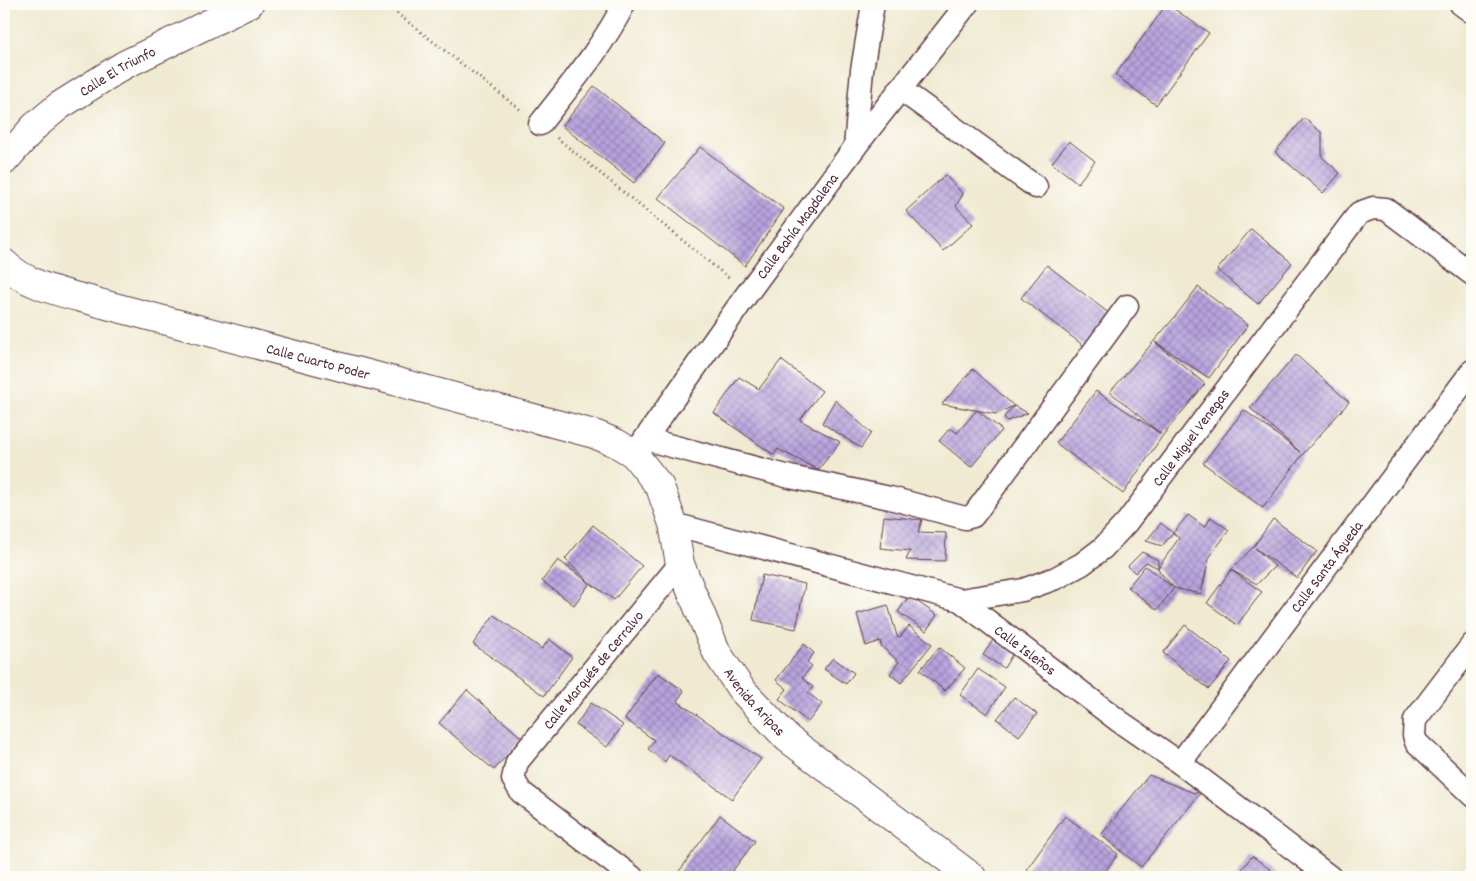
<svg xmlns="http://www.w3.org/2000/svg" width="1476" height="881" viewBox="0 0 1476 881" font-family="Dekko,sans-serif">
<style>
.building{fill:url(#building-cross-hatch)}
.lines{fill:none;stroke-linecap:round;stroke-linejoin:round}
.street-casing{stroke:#633d44;stroke-width:25}
.secondary-casing{stroke:#633d44;stroke-width:30}
.path{stroke:#633d44;stroke-width:3;stroke-dasharray:1 4;stroke-linecap:butt}
.street{stroke:#fff;stroke-width:22}
.secondary{stroke:#fff;stroke-width:28}
.labels{text-anchor:middle;stroke-width:4.5;stroke-linejoin:round;paint-order:stroke}
.street-label{font-size:15px;fill:#4a1f2b;stroke:#fdfcf7}
</style>
<defs>
<pattern id="building-cross-hatch" width="8" height="8" patternUnits="userSpaceOnUse" patternTransform="scale(1.25)"><rect width="8" height="8" fill="#b7a4de"/><path d="M0 0l8 8M0 8l8-8" fill="none" stroke="#9785b4"/></pattern>
</defs>
<rect width="100%" height="100%" fill="#fdfcf7"/>
<filter id="ink" filterUnits="userSpaceOnUse"><feTurbulence type="fractalNoise" baseFrequency=".02" numOctaves="2"/><feDisplacementMap in="SourceGraphic" scale="10" xChannelSelector="R" yChannelSelector="G"/><feConvolveMatrix kernelMatrix="1 2 1 2 8 2 1 2 1" color-interpolation-filters="sRGB"/></filter>
<filter id="wash" filterUnits="userSpaceOnUse"><feTurbulence type="fractalNoise" baseFrequency=".0096" numOctaves="4" result="noise"/><feDisplacementMap in="SourceGraphic" scale="20" xChannelSelector="R" yChannelSelector="G"/><feGaussianBlur stdDeviation="1.12" result="paint"/><feColorMatrix in="noise" values="0 0 0 0 0 0 0 0 0 0 0 0 0 0 0 0 0 1.4 0 .05"/><feComposite in="paint" operator="in"/></filter>
<g filter="url(#wash)">
<rect width="100%" height="100%" fill="#efead1"/>
<g id="blocks">
<g class="building">
<path d="M1167,4L1209,33L1156,105L1115,75Z"/>
<path d="M594,86L665,143L634,183L562,126Z"/>
<path d="M1304,118L1322,133V157L1340,173L1323,193L1275,152Z"/>
<path d="M1069,141L1095,161L1078,183L1052,163Z"/>
<path d="M700,147L784,209L745,266L658,198Z"/>
<path d="M945,175L963,194L956,206L973,224L943,251L906,211Z"/>
<path d="M1251,229L1292,263L1258,304L1217,270Z"/>
<path d="M1047,265L1110,314L1084,346L1021,298Z"/>
<path d="M1198,287L1248,325L1209,378L1155,342L1205,384L1163,435L1123,494L1056,443L1096,391L1161,434L1110,392L1174,318Z"/>
<path d="M1296,355L1349,402L1303,454L1263,508L1203,463L1244,410L1300,452L1250,408Z"/>
<path d="M781,360L822,391L800,420L840,442L818,470L778,449L774,455L714,413L739,377L759,389Z"/>
<path d="M973,369L1014,406L996,414L942,404Z"/>
<path d="M835,400L871,433L861,448L822,423Z"/>
<path d="M1014,406L1028,413L1007,421L1004,417Z"/>
<path d="M977,410L1002,430L971,467L939,441L950,428L957,433Z"/>
<path d="M1188,515L1205,527L1211,517L1229,530L1209,558L1201,594L1174,588L1160,572L1158,568L1179,538L1173,533Z"/>
<path d="M884,516L922,520L918,532L946,533L945,561L906,560L910,551L880,548Z"/>
<path d="M1273,519L1317,551L1297,578L1255,548L1275,566L1257,584L1231,570L1254,546Z"/>
<path d="M1161,523L1173,533L1162,546L1146,541Z"/>
<path d="M593,525L642,566L614,600L590,583L565,559Z"/>
<path d="M1142,552L1158,560V568L1146,562L1135,573L1128,566Z"/>
<path d="M558,560L590,583L574,605L542,581Z"/>
<path d="M1145,566L1174,588L1157,610L1128,587Z"/>
<path d="M1231,570L1262,592L1237,625L1207,603Z"/>
<path d="M762,575L805,584L796,629L753,620Z"/>
<path d="M909,596L937,615L926,631L898,612Z"/>
<path d="M888,605L897,636L900,637L909,626L932,644L901,683L890,674L899,662L881,646L880,641L866,646L857,614Z"/>
<path d="M494,615L542,649L549,639L572,657L544,696L473,644Z"/>
<path d="M1185,625L1231,661L1209,689L1163,653Z"/>
<path d="M993,640L1013,653L1004,668L983,655Z"/>
<path d="M804,644L814,653L807,662L812,666L802,678L813,687L808,693L822,704L808,722L779,699L787,689L776,680Z"/>
<path d="M939,647L965,668L945,691L920,670Z"/>
<path d="M833,658L854,673L846,684L824,669Z"/>
<path d="M978,669L1005,687L987,714L960,695Z"/>
<path d="M658,673L684,691L677,701L761,759L732,799L669,755L665,762L648,749L654,740L625,719Z"/>
<path d="M467,690L522,738L494,770L439,723Z"/>
<path d="M1014,697L1037,714L1019,736L997,719Z"/>
<path d="M591,703L623,725L607,747L576,725Z"/>
<path d="M1149,775L1194,793L1202,791L1141,867L1101,835Z"/>
<path d="M720,815L755,841L728,877H675Z"/>
<path d="M1065,816L1118,854L1101,877H1039L1027,869Z"/>
<path d="M1252,856L1275,873L1272,877H1236Z"/>
</g>
</g>
</g>
<g filter="url(#ink)">
<use href="#blocks" fill-opacity="0" stroke="#633d44" stroke-width="1"/>
<g class="lines">
<defs>
<g id="street">
<path d="M1461,4L1472,12"/>
<path d="M900,89L1036,187"/>
<path d="M540,124C570,85 602,48 624,4"/>
<path d="M855,147L862,70L873,4"/>
<path d="M645,439L790,477L890,498L965,518L973,516L1127,306"/>
<path id="s1" d="M638,449L747,294L855,147L967,4"/>
<path id="s2" d="M673,524L960,600L1119,721L1180,763L1330,877"/>
<path id="s3" d="M960,600L1023,590L1056,578L1082,564L1103,548L1127,522L1359,213L1373,208L1386,209L1472,274"/>
<path d="M1472,645L1415,720L1414,735L1416,742L1472,795"/>
<path id="s4" d="M1180,763L1472,371"/>
<path id="s5" d="M632,877L521,792L513,779L517,762L680,564"/>
</g>
<g id="secondary">
<path id="s6" d="M4,161L35,126L59,106L124,65L249,4"/>
<path id="s7" d="M4,263C29,288 70,294 103,304L594,434L616,443L634,454L660,487L673,524L680,564L717,653L741,689L787,738L972,877"/>
</g>
</defs>
<use href="#street" class="street-casing"/>
<use href="#secondary" class="secondary-casing"/>
<g class="path">
<path d="M385,4L522,111"/>
<path d="M557,138L730,279"/>
</g>
<use href="#street" class="street"/>
<use href="#secondary" class="secondary"/>
</g>
</g>
<g class="labels">
<g class="street-label">
<text dy="5" stroke="none"><textPath href="#s6" startOffset="146">Calle El Triunfo</textPath></text>
<text dy="5" stroke="none"><textPath href="#s1" startOffset="274">Calle Bahía Magdalena</textPath></text>
<text dy="5" stroke="none"><textPath href="#s7" startOffset="331">Calle Cuarto Poder</textPath></text>
<text dy="5" stroke="none"><textPath href="#s3" startOffset="296">Calle Miguel Venegas</textPath></text>
<text dy="5" stroke="none"><textPath href="#s4" startOffset="245">Calle Santa Águeda</textPath></text>
<text dy="5" stroke="none"><textPath href="#s2" startOffset="379">Calle Isleños</textPath></text>
<text dy="5" stroke="none"><textPath href="#s5" startOffset="292">Calle Marqués de Cerralvo</textPath></text>
<text dy="5" stroke="none"><textPath href="#s7" startOffset="941">Avenida Aripas</textPath></text>
</g>
</g>
<rect width="1476" height="881" fill="none" stroke="#fdfcf7" stroke-width="20"/>
</svg>
